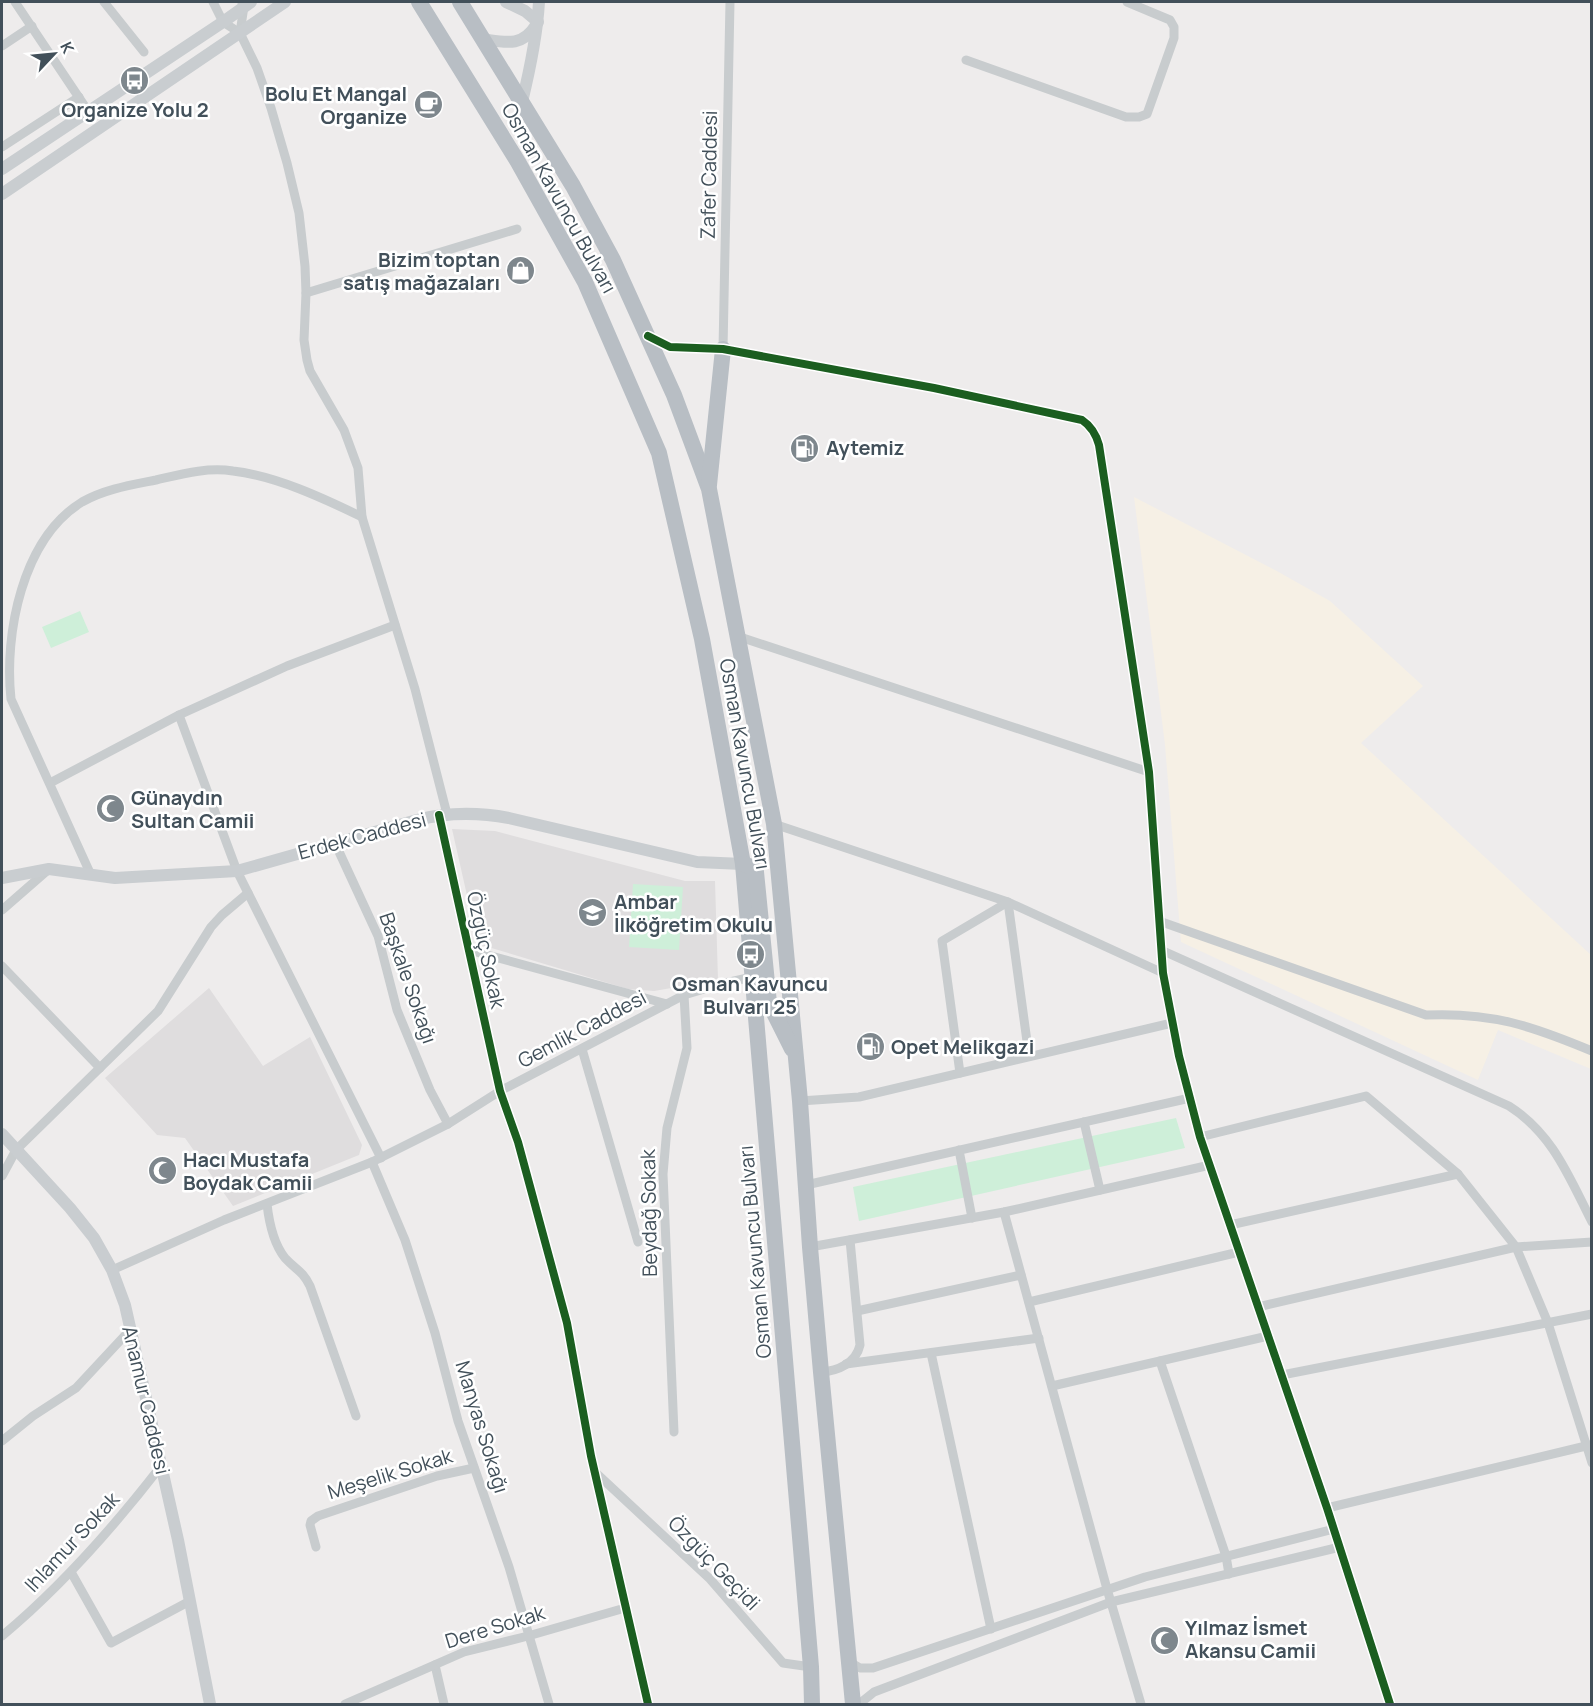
<svg xmlns="http://www.w3.org/2000/svg" width="1593" height="1706" viewBox="0 0 1593 1706" font-family="Manrope,sans-serif">
<style>
.commercial{fill:#f6f0e5}
.education{fill:#dfddde}
.green{fill:#ceefd9}
.lines{fill:none;stroke-linecap:round;stroke-linejoin:round}
.street{stroke:#c8ccce;stroke-width:9}
.secondary{stroke:#c9cdd0;stroke-width:12}
.highway{stroke:#b8bec4;stroke-width:16}
.cycleway-casing{stroke:#fff;stroke-width:11}
.cycleway{stroke:#1b5e20;stroke-width:8}
.labels{text-anchor:middle;stroke-width:5;stroke-linejoin:round;paint-order:stroke}
.poi-label{font-size:20px;font-weight:bold;fill:#42505a;stroke:#fff;text-anchor:start}
.street-label{font-size:20px;fill:#42505a;stroke:#fff}
</style>
<rect width="100%" height="100%" fill="#eeecec"/>
<path class="commercial" d="M1134,497L1275,570L1330,601L1423,686L1361,743L1591,955V1069L1498,1030L1478,1080L1181,942L1165,745Z"/>
<g class="education">
<path d="M452,829L495,831L685,881H715L718,980L654,991L628,989L478,944Z"/>
<path d="M209,988L263,1066L310,1037L362,1145L359,1155L233,1206L185,1138L157,1135L105,1078Z"/>
</g>
<g class="green">
<path d="M80,611L89,632L51,648L42,627Z"/>
<path d="M633,884L683,887L679,950L629,947Z"/>
<path d="M1176,1118L1185,1148L859,1221L853,1187Z"/>
</g>
<g class="lines">
<g class="street">
<path d="M15,2L88,111"/>
<path d="M104,2L144,52"/>
<path d="M213,2L223,22L240,33L257,68L271,108L287,163L299,213L305,266L306,293L304,340L307,360L310,371L344,430L358,468L362,517L415,689L447,814"/>
<path d="M240,33L244,6L242,3"/>
<path d="M2,46L32,26"/>
<path d="M966,60L1126,117H1139L1147,114L1174,38V27L1170,20L1127,2"/>
<path d="M2,147L79,97"/>
<path d="M306,293L517,229"/>
<path d="M648,336L670,347L723,349L934,388L1082,420C1091,426 1096,434 1099,445L1149,772L1163,973L1179,1056L1200,1137L1327,1508L1390,1704"/>
<path d="M723,349L730,2"/>
<path d="M737,636L1149,772"/>
<path d="M179,715L237,871L381,1158"/>
<path d="M50,783L179,715L287,666L395,625"/>
<path d="M439,815L500,1091L518,1142L567,1323L591,1456L648,1704"/>
<path d="M774,824L1008,902L1163,973"/>
<path d="M335,843L378,936L397,1010L430,1090L448,1124"/>
<path d="M91,875L11,699C4,634 22,539 82,502C105,489 131,485 156,480C182,474 207,467 233,471C276,476 323,498 362,517"/>
<path d="M2,910L49,869"/>
<path d="M1159,921L1426,1015C1492,1012 1532,1026 1592,1051"/>
<path d="M469,950L667,1004"/>
<path d="M1161,950L1509,1106C1553,1134 1569,1177 1592,1222"/>
<path d="M2,966L100,1068"/>
<path d="M582,1049L638,1242"/>
<path d="M960,1073L942,941L1008,902L1029,1056"/>
<path d="M800,1101L859,1097L1172,1023"/>
<path d="M1084,1122L1100,1190"/>
<path d="M1200,1137L1366,1096L1458,1174L1516,1247L1548,1323L1592,1463"/>
<path d="M959,1150L972,1218"/>
<path d="M372,1162L405,1240L435,1333L458,1421L509,1567L549,1704"/>
<path d="M2,1176L16,1150L158,1011L211,927L222,915L248,893"/>
<path d="M806,1185L1190,1098"/>
<path d="M267,1204C269,1222 273,1243 285,1258C296,1270 302,1270 310,1286L356,1416"/>
<path d="M1004,1212L1107,1589L1141,1704"/>
<path d="M1230,1225L1458,1174"/>
<path d="M810,1247L1004,1212L1210,1165"/>
<path d="M112,1270L224,1220L372,1162L448,1124L500,1091L684,995L721,984L752,977"/>
<path d="M1029,1302L1239,1252"/>
<path d="M1258,1307L1516,1247L1592,1242"/>
<path d="M857,1311L1021,1275"/>
<path d="M931,1353L991,1629"/>
<path d="M1160,1361L1226,1556L1229,1574"/>
<path d="M846,1364L1039,1338"/>
<path d="M821,1372C838,1371 856,1363 860,1345L850,1240"/>
<path d="M1282,1375L1592,1314"/>
<path d="M1052,1386L1268,1336"/>
<path d="M674,1432L663,1174L667,1128L687,1048L684,995"/>
<path d="M2,1441L33,1416L76,1388L130,1330"/>
<path d="M595,1472L710,1579L783,1663L811,1667"/>
<path d="M1327,1508L1590,1445"/>
<path d="M316,1547L310,1525L311,1521L318,1516L437,1476L474,1468"/>
<path d="M71,1572L111,1643L190,1601"/>
<path d="M2,1636C62,1586 113,1528 161,1466"/>
<path d="M850,1662L860,1668H873L1145,1577L1334,1529"/>
<path d="M435,1665L444,1704"/>
<path d="M345,1704L464,1652L528,1636L625,1608"/>
<path d="M859,1704L874,1692L1111,1602L1340,1547"/>
</g>
<g class="secondary">
<path d="M506,2L525,11L538,22"/>
<path d="M482,39C504,42 522,48 536,25"/>
<path d="M522,102C530,69 537,36 539,2"/>
<path d="M2,169L223,22L251,2"/>
<path d="M2,194L285,2"/>
<path d="M2,878L49,869L115,878L237,871L417,820C448,812 477,812 509,818L697,862L743,864"/>
<path d="M2,1134L70,1208L94,1238L112,1270L125,1305L178,1540L210,1704"/>
</g>
<g class="highway">
<path d="M419,2L518,162L585,282L659,453L702,639L743,864L811,1667L812,1704"/>
<path d="M460,2L573,186L613,260L674,395L709,489L774,824L800,1101L810,1247L821,1372L853,1704"/>
<path d="M709,485L723,349"/>
<path d="M743,864L752,867L756,872L769,1003L792,1049"/>
</g>
<defs>
<g id="cycleway">
<path d="M648,336L670,347L723,349L934,388L1082,420C1091,426 1096,434 1099,445L1149,772L1163,973L1179,1056L1200,1137L1327,1508L1390,1704"/>
<path d="M439,815L500,1091L518,1142L567,1323L591,1456L648,1704"/>
</g>
</defs>
<use href="#cycleway" class="cycleway-casing"/>
<use href="#cycleway" class="cycleway"/>
</g>
<defs>
<symbol id="bus-disc" viewBox="-11 -11 22 22"><circle r="9.5" fill="#7e878d" stroke="#fff"/><path d="M-5-6H5V4H4V6H2V4H-2V6H-4V4H-5ZM-3.5-4V0h7V-4ZM-3.5 1.2v1.5H-2V1.2ZM2 1.2v1.5H3.5V1.2Z" fill="#fff"/></symbol>
<symbol id="cafe-disc" viewBox="-11 -11 22 22"><circle r="9.5" fill="#7e878d" stroke="#fff"/><path d="M-5.5-4.5H6V0H3Q3 3.5 0 3.5H-2.5Q-5.5 3.5-5.5 0ZM3-3.2v2h1.7v-2ZM-6 4.5H4V6H-6Z" fill="#fff"/></symbol>
<symbol id="shop-disc" viewBox="-11 -11 22 22"><circle r="9.5" fill="#7e878d" stroke="#fff"/><path d="M-5-2.5h2.3a2.7 3.5 0 0 1 5.4 0H5L5.5 6h-11ZM-1.5-2.5h3a1.5 2.3 0 0 0-3 0Z" fill="#fff"/></symbol>
<symbol id="fuel-disc" viewBox="-11 -11 22 22"><circle r="9.5" fill="#7e878d" stroke="#fff"/><path d="M-5.5-6h7V0h2V4h1.3V-2.5L3-4.5l.8-.8L6-3V5H2.5V1h-1V6h-7ZM-4.2-4.7v3.2H.2V-4.7Z" fill="#fff"/></symbol>
<symbol id="mosque-disc" viewBox="-11 -11 22 22"><circle r="9.5" fill="#7e878d" stroke="#fff"/><path d="M3.5-4.9A6 6 0 1 0 3.5 4.9A5 5 0 1 1 3.5-4.9Z" fill="#fff"/></symbol>
<symbol id="school-disc" viewBox="-11 -11 22 22"><circle r="9.5" fill="#7e878d" stroke="#fff"/><path d="M0-5L7-2L0 1L-7-2ZM-4 1L0 2.5L4 1V4Q0 6-4 4Z" fill="#fff"/></symbol>
</defs>
<g fill-rule="evenodd">
<use href="#bus-disc" x="118" y="64" width="33" height="33"/>
<use href="#cafe-disc" x="412" y="88" width="33" height="33"/>
<use href="#shop-disc" x="504" y="254" width="33" height="33"/>
<use href="#fuel-disc" x="788" y="432" width="33" height="33"/>
<use href="#mosque-disc" x="94" y="792" width="33" height="33"/>
<use href="#school-disc" x="576" y="896" width="33" height="33"/>
<use href="#bus-disc" x="734" y="938" width="33" height="33"/>
<use href="#fuel-disc" x="854" y="1030" width="33" height="33"/>
<use href="#mosque-disc" x="146" y="1154" width="33" height="33"/>
<use href="#mosque-disc" x="1148" y="1624" width="33" height="33"/>
</g>
<g class="labels">
<g class="poi-label">
<text x="407" y="101" text-anchor="end">Bolu Et Mangal<tspan x="407" dy="23">Organize</tspan></text>
<text x="135" y="117" text-anchor="middle">Organize Yolu 2</text>
<text x="500" y="267" text-anchor="end">Bizim toptan<tspan x="500" dy="23">satış mağazaları</tspan></text>
<text x="826" y="455">Aytemiz</text>
<text x="131" y="805">Günaydın<tspan x="131" dy="23">Sultan Camii</tspan></text>
<text x="614" y="909">Ambar<tspan x="614" dy="23">İlköğretim Okulu</tspan></text>
<text x="750" y="991" text-anchor="middle">Osman Kavuncu<tspan x="750" dy="23">Bulvarı 25</tspan></text>
<text x="891" y="1054">Opet Melikgazi</text>
<text x="183" y="1167">Hacı Mustafa<tspan x="183" dy="23">Boydak Camii</tspan></text>
<text x="1185" y="1635">Yılmaz İsmet<tspan x="1185" dy="23">Akansu Camii</tspan></text>
</g>
<g class="street-label">
<text transform="translate(709 175) rotate(-89)" y="7">Zafer Caddesi</text>
<text transform="translate(559 198) rotate(61)" y="7">Osman Kavuncu Bulvarı</text>
<text transform="translate(745 764) rotate(80)" y="7">Osman Kavuncu Bulvarı</text>
<text transform="translate(362 836) rotate(-15)" y="7">Erdek Caddesi</text>
<text transform="translate(486 950) rotate(78)" y="7">Özgüç Sokak</text>
<text transform="translate(408 978) rotate(71)" y="7">Başkale Sokağı</text>
<text transform="translate(582 1029) rotate(-28)" y="7">Gemlik Caddesi</text>
<text transform="translate(649 1213) rotate(-91)" y="7">Beydağ Sokak</text>
<text transform="translate(755 1252) rotate(-95)" y="7">Osman Kavuncu Bulvarı</text>
<text transform="translate(146 1400) rotate(77)" y="7">Anamur Caddesi</text>
<text transform="translate(482 1427) rotate(73)" y="7">Manyas Sokağı</text>
<text transform="translate(390 1474) rotate(-17)" y="7">Meşelik Sokak</text>
<text transform="translate(72 1542) rotate(-47)" y="7">Ihlamur Sokak</text>
<text transform="translate(714 1563) rotate(46)" y="7">Özgüç Geçidi</text>
<text transform="translate(495 1627) rotate(-17)" y="7">Dere Sokak</text>
</g>
</g>
<rect width="1593" height="1706" fill="none" stroke="#42505a" stroke-width="6"/>
<g transform="translate(54 54) rotate(64)" stroke="#ffffff" stroke-width="4.5" paint-order="stroke">
<path d="M0-4.5L10 22L0 15L-10 22Z" fill="#42505a"/>
<text y="-9" font-size="16" font-weight="bold" text-anchor="middle" fill="#42505a">K</text>
</g>
</svg>
